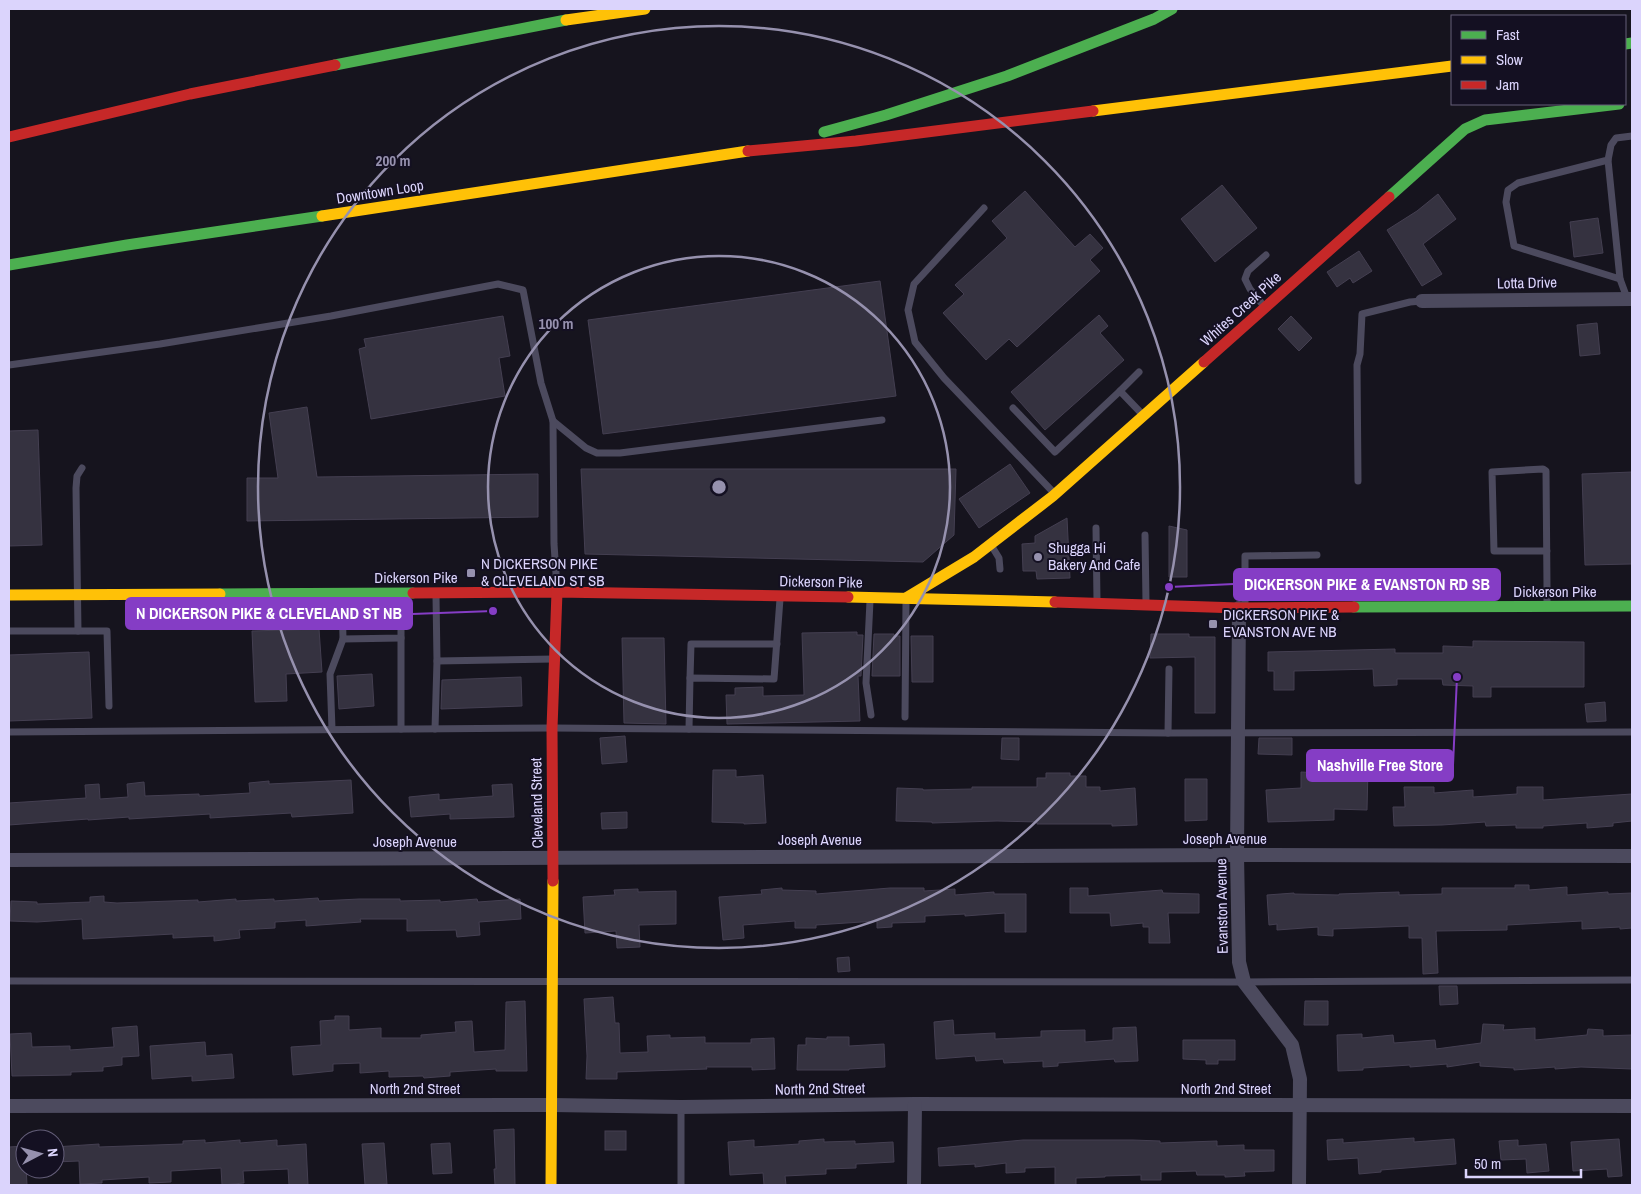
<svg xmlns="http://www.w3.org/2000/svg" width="1641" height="1194" viewBox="0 0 1641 1194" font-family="'Archivo Narrow',sans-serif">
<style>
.building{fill:#353240;stroke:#443f51}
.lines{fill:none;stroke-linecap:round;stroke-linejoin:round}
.lane{stroke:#4c4a5e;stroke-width:7}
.street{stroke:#4c4a5e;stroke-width:14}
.fast{stroke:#4caf50;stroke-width:11}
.slow{stroke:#ffc107;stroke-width:11}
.jam{stroke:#c62828;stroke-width:11}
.ring{fill:none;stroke:#9691ae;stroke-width:2.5}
.poi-dot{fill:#9691ae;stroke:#141022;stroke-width:2}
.labels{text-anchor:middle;stroke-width:4;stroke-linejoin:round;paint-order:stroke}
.street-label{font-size:15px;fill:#dbd4fc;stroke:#141022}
.poi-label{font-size:15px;fill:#dbd4fc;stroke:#141022;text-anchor:start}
.centre{fill:#9691ae;stroke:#141022;stroke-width:2.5}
.ring-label{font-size:15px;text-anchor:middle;font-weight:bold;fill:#9691ae;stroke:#141022;stroke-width:4;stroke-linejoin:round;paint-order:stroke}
.leader{fill:none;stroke:#853dc5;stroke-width:2}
.callout-dot{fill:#853dc5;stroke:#141022;stroke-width:2}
.callout{fill:#853dc5;stroke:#853dc5;stroke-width:2}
.callout-label{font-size:16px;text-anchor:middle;font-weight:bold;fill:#fff}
</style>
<rect width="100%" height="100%" fill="#16141e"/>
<g class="building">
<path d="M1222,185L1257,228L1215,262L1181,219Z"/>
<path d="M1025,191L1075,247L1090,234L1103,248L1090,260L1100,271L1017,347L1009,339L986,360L943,313L964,294L955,285L1007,238L992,221Z"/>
<path d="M1438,194L1456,219L1423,244L1442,274L1422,286L1387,230L1417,211Z"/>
<path d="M1598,218L1603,253L1574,257L1570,222Z"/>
<path d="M1359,251L1372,271L1353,283L1350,278L1337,287L1327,272Z"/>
<path d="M880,281L896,396L603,434L588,320Z"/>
<path d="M1099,315L1108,326L1100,333L1124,360L1045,430L1011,392Z"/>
<path d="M503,316L510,356L499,358L505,396L371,419L359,349L366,347L364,339Z"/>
<path d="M1291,316L1312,338L1299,351L1278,329Z"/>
<path d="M1597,323L1600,354L1580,356L1577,325Z"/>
<path d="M307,407L317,477L538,474V517L247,521V478H278L269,413Z"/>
<path d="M38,430L42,545L9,546V431Z"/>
<path d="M1010,464L1030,493L979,528L959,499Z"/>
<path d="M581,469H956L954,535L923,562L585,554Z"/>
<path d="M1632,472V564L1585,565L1582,474Z"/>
<path d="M1067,518L1070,578L1037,579L1036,571H1023L1022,544L1035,543V536Z"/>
<path d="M1169,526L1187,530V577H1169Z"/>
<path d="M319,629L322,672L286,674L287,701L255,702L252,631Z"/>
<path d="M857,632V635H863L861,676H858L860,721L727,724L726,695H735V688L763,687V696L804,695L802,633Z"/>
<path d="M874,634H894V636H900V676H872Z"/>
<path d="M1151,634H1189V637H1215V713H1195V657L1150,658Z"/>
<path d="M911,636H933V682H912Z"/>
<path d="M622,638H664L666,724L624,723Z"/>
<path d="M1473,641L1584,642V687H1491V697H1473V686L1443,685L1442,679H1397V685L1374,686L1373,669L1294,671V690H1274V671H1268V652L1395,649V653H1443V646L1473,647Z"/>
<path d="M89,652L92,718L9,721V655Z"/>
<path d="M372,674L374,706L339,709L337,676Z"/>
<path d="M521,677L522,706L441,709L442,680Z"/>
<path d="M1605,702L1606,721L1587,722L1585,704Z"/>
<path d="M625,736L627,762L602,764L600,738Z"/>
<path d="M1002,738H1019V760L1001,759Z"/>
<path d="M1259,738H1292V755L1258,754Z"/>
<path d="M1344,767L1368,768L1367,810L1334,809V820L1268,822L1266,790L1301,788V772L1319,773V769H1344Z"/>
<path d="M713,770H736V777L763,775L766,823L744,824V823L712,822Z"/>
<path d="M1046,773H1070V776H1086V787H1100V791L1135,788L1137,825L1112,826V824H1037V822L997,821L932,823V822L896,821L897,788L923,789V790L972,789V787H1037V778H1046Z"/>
<path d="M1185,779H1207V820L1185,821Z"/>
<path d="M351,780L353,813L292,817L291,813L210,818V814L129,819V817L88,820V819L9,825V803L86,798L85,785L99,784L100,799L128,797L127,784L144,782L145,796L199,794V796L250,793L249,783L269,781V784Z"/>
<path d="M512,784L514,817L450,819V814L411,817L409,797L439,794V800L493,796L492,785Z"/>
<path d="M1404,787H1434V793L1473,790V797L1517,794V787H1543V800L1632,794V821L1613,823V826L1587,828V823L1543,826V828H1516V825L1486,826L1485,822L1442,825L1394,826L1393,807H1405Z"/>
<path d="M627,812V828L602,829L601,813Z"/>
<path d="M1515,885H1529V890L1567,887V895L1608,892V894L1632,893V928L1620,929V927L1582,929V921L1507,925V930L1436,931L1438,973L1423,974L1422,938H1409V926L1333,929V936L1318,935V927L1277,930V924L1269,925L1267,895L1294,893V894L1339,895V894L1399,892V895L1442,894V888H1515Z"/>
<path d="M782,888V890L816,891V894L890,888H924V891L955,889V895L994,892V894H1026V932H1005V913L965,916V914L925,916V922L892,923V927L877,928V921L816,925V928H795V921L743,925L744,938L723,940L719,897L762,894L761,890Z"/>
<path d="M1070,888H1088V896L1162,890L1163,893L1199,894V913H1168L1170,943H1149V927H1143V923L1111,926L1110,913H1070Z"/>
<path d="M638,889V892L676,891V924L639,925L640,947L617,948L616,931L585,933L583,897L615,895L614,890Z"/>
<path d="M104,896V902L117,903L198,900V902L236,899V901L274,899V901L318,898L319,901L359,899H400V901L440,900V902L477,899L478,902L520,899L521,919L479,922L480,935L457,937L456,930L407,931V919H360L361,922L306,926V920L275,922V928L239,930L240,938L214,941V936L173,938V934L83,939L82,919L37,922L10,921L11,901L37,902V904L90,902V897Z"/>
<path d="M849,957L850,971L838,972L837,958Z"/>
<path d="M1439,986H1457L1458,1004L1440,1005Z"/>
<path d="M613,997L615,1023H619L620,1053L648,1052L647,1036L670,1035V1038L705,1037V1043H751V1039L774,1038L775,1069L752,1070V1067H706L707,1069L617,1072V1079H586L587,1056L584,999Z"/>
<path d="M525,1001L527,1071H496V1069L450,1072V1076L424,1078L423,1076L389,1077V1071L360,1073V1063L333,1064V1071L293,1075L291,1047L321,1045L320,1021L335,1020V1016H349V1030L381,1028V1038H421V1035L456,1032L455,1022L472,1021L474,1052L505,1050L506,1002Z"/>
<path d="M1305,1001H1328V1025H1304Z"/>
<path d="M953,1020L954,1035L995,1033V1039L1041,1037V1031L1085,1030V1042L1113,1040V1028L1136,1027L1138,1061L1115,1062L1114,1059L1058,1063V1066L1043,1067V1061L1004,1063L1003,1059L976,1061L975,1056L936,1059L934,1022Z"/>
<path d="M1483,1024L1504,1025L1503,1030L1535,1028V1040L1587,1035L1588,1029L1603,1030V1036L1632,1035V1069L1581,1067L1555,1069V1067L1514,1070V1068L1480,1066V1062L1447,1067V1064L1410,1067V1065L1363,1068V1070L1338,1071L1337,1035L1362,1034V1038L1393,1035L1394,1043L1435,1040L1436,1049L1481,1043Z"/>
<path d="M137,1026L139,1056L122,1057V1065L103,1067V1071L71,1072V1075L12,1076L10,1034L31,1033L32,1047L70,1046V1050L114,1047L112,1028Z"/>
<path d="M827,1037H849V1046L884,1044L885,1067L849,1069V1070H797L798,1045H806V1038L827,1039Z"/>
<path d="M1183,1040H1235V1060H1218V1064H1206V1060L1183,1059Z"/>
<path d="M205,1042L206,1056L232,1054L234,1078L192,1081V1076L152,1079L150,1046Z"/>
<path d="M514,1129L515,1185H495L494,1169H496L494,1130Z"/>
<rect x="605" y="1131" width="21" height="19"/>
<path d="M1414,1138V1142L1454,1139L1456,1164L1381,1170V1172L1359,1174L1358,1158L1328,1160L1327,1140L1343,1139V1143Z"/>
<path d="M824,1139V1142L855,1141V1144L893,1142L894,1162L856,1164V1168L826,1169V1174L785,1176L786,1185H764L763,1173L730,1175L728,1142L754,1140V1147L799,1144V1141Z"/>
<path d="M1619,1139L1622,1176L1608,1177L1607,1169L1573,1171L1571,1142Z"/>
<path d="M205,1140V1143L240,1140V1143L277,1140V1146L306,1144L308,1185H289L288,1169L243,1171L244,1183L222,1185L221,1168L171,1171V1182L149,1183V1177L102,1180V1183L80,1184L79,1161L55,1162V1147L99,1144V1147L183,1144V1141Z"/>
<path d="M1023,1140H1133L1160,1141V1143L1217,1141V1146L1244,1145V1150H1274V1171L1244,1172L1245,1176L1225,1177V1175H1197L1196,1171L1161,1172V1180H1141V1175L1105,1176V1177L1076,1178V1185H1055V1167L1025,1168V1172L1006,1173V1163L975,1167V1164L939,1166L938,1148Z"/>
<path d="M1518,1140V1146L1546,1144L1549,1171L1527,1173L1526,1159L1501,1160L1499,1141Z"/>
<path d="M384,1143L387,1184L365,1185L362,1144Z"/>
<path d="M450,1143L452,1173L433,1174L431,1144Z"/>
<path d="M25,1146L27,1185H9V1147Z"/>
</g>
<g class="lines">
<g class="lane">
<path d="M1608,160L1620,279"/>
<path d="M984,208L914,284L908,310L915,342L944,378L1054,493"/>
<path d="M1627,298L1620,279L1514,246L1506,202L1508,190L1518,183L1608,160L1611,145L1616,138L1632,136"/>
<path d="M1263,305L1250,289L1245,279L1248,271L1266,255"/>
<path d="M9,365L160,344L331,316L498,284L523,290L541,383L553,421L586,448L597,453H620L882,420"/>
<path d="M1120,391L1139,372"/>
<path d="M1013,408L1055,452L1120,391L1143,415"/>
<path d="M553,421L554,544L557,588"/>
<path d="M1358,481L1357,365L1360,354L1362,314L1410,302L1422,301"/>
<path d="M1096,528L1097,601"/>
<path d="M1145,535L1146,603"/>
<path d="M991,545L999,558L1000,569"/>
<path d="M1547,551H1494L1492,472L1543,469L1546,471L1547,586V604"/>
<path d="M342,596L343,639L401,638V596"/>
<path d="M436,596L437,661L554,659"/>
<path d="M870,601L866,683L871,715"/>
<path d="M1245,605V556L1317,555"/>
<path d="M9,631H107L109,706"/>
<path d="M78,631L76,488L77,476L82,468"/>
<path d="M690,678L691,644H777"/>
<path d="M905,717L906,601"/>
<path d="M332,729L330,674L343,639"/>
<path d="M401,729V638"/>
<path d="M435,729L437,661"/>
<path d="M689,729L690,678L774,679L780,599"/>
<path d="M9,732L552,728L1168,733L1632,732"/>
<path d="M1168,733L1169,669"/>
<path d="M9,981L1244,982L1632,980"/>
<path d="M681,1185V1107"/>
</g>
<g class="street">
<path d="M1422,301L1632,299"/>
<path d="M1239,608L1237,855L1239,962L1244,982L1292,1045L1300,1079L1299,1185"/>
<path d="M9,860L1237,855L1632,856"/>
<path d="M9,1106L552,1105L681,1107L915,1104L1632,1106"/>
<path d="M914,1185L915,1104"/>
</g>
<g class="fast">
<path d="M1625,44L1632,43"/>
<path d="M335,65L566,20"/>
<path d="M824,132L886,115L1007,76L1154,19L1172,9"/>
<path d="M1389,197L1465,129L1485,120L1619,104"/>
<path d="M9,265L127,245L322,216"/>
<path d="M220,594L413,593"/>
<path d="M1354,607L1632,606"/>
</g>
<g class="slow">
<path d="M566,20L645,9"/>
<path d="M1093,111L1452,66"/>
<path d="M322,216L748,151"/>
<path d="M9,595L220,594"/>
<path d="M848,597L1055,602"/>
<path d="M906,598L974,557L1053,496L1204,362"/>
<path d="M551,1185L553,881"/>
</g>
<g class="jam">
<path d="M9,137L190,94L335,65"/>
<path d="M748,151L856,141L1093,111"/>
<path d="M1204,362L1389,197"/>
<path d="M413,593L557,592L848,597"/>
<path d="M1055,602L1239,608L1354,607"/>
<path d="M553,881L552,728L557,592"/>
</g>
</g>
<g class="ring">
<circle cx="719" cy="487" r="231"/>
<circle cx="719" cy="487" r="461"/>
</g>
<g class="poi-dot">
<circle cx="1038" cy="557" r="5"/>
<rect x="466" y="568" width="10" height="10" rx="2.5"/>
<rect x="1208" y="619" width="10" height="10" rx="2.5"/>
</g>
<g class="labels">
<g class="street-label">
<text transform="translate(380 192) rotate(-9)" y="5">Downtown Loop</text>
<text transform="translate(1527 283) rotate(-1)" y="5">Lotta Drive</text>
<text transform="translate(1241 309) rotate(-42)" y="5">Whites Creek Pike</text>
<text x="416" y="583">Dickerson Pike</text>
<text transform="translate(821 582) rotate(1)" y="5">Dickerson Pike</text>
<text x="1555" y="597">Dickerson Pike</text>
<text transform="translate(537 803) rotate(-91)" y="5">Cleveland Street</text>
<text x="1225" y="844">Joseph Avenue</text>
<text x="820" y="845">Joseph Avenue</text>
<text x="415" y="847">Joseph Avenue</text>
<text transform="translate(1222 906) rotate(-91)" y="5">Evanston Avenue</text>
<text x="415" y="1094">North 2nd Street</text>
<text transform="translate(820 1089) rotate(-1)" y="5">North 2nd Street</text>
<text x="1226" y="1094">North 2nd Street</text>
</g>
<g class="poi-label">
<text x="1048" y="553">Shugga Hi<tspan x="1048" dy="17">Bakery And Cafe</tspan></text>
<text x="481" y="569">N DICKERSON PIKE<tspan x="481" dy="17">&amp; CLEVELAND ST SB</tspan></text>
<text x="1223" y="620">DICKERSON PIKE &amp;<tspan x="1223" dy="17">EVANSTON AVE NB</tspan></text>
</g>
</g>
<circle cx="719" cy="487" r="8" class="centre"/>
<g class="ring-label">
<text x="393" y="166">200 m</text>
<text x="556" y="329">100 m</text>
</g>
<path class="leader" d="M1169 587L1234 584M493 611L412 614M1457 677L1453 765"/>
<g class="callout-dot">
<circle cx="1169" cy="587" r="5"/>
<circle cx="493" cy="611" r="5"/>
<circle cx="1457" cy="677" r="5"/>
</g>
<g class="callout">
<rect x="1234" y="569" width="266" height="31" rx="5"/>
<rect x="126" y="598" width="286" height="31" rx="5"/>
<rect x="1307" y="750" width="146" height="31" rx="5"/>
</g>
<g class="callout-label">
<text x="1367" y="590">DICKERSON PIKE &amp; EVANSTON RD SB</text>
<text x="269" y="619">N DICKERSON PIKE &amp; CLEVELAND ST NB</text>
<text x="1380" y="771">Nashville Free Store</text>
</g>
<rect width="1641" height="1194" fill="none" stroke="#dbd4fc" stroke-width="20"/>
<rect x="1451" y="15" width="175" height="90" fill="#141022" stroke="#645e79"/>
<rect x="1461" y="31" width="25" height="8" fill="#4caf50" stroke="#645e79"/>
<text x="1496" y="40" font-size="15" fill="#dbd4fc">Fast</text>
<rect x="1461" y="56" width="25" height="8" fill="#ffc107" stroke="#645e79"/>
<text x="1496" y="65" font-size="15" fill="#dbd4fc">Slow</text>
<rect x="1461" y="81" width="25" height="8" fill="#c62828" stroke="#645e79"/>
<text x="1496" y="90" font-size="15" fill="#dbd4fc">Jam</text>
<g transform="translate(40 1154) rotate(84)"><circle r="24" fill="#141022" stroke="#645e79"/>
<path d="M0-4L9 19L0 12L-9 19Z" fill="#9691ae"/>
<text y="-8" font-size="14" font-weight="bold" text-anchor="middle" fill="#dbd4fc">N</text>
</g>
<path d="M1466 1169v8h115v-8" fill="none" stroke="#dbd4fc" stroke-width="2.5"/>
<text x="1474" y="1169" font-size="15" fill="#dbd4fc" stroke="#141022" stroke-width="4" paint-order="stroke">50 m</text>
</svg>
